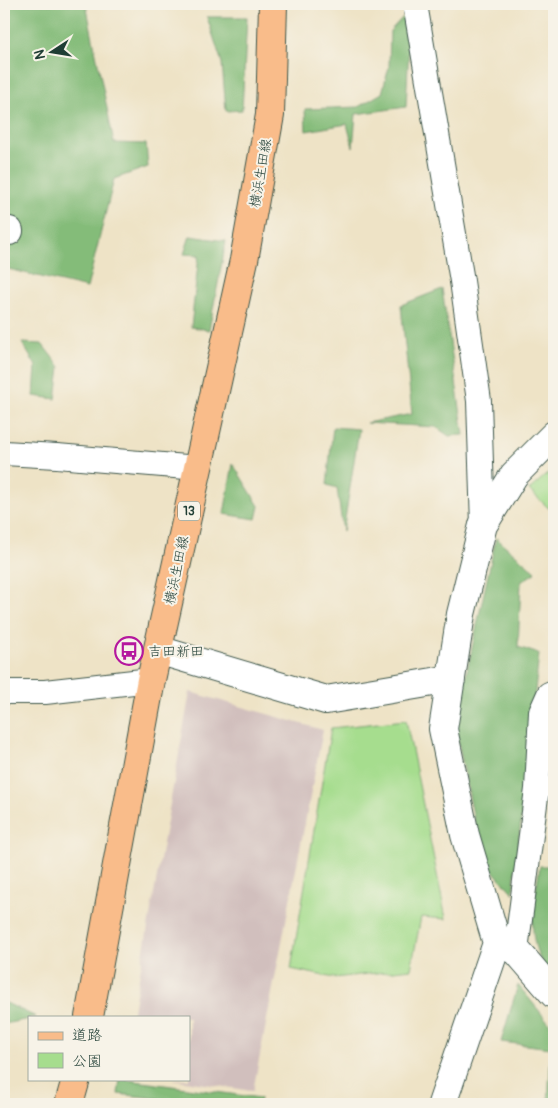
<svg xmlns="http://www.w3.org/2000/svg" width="558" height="1108" viewBox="0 0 558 1108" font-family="Pangolin,'Klee One',sans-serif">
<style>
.industrial{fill:#d1bfbd}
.green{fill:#a6dd8e;stroke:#628d61}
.forest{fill:#84bc79;stroke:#527c56}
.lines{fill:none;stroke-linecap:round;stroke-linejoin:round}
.service-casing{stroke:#3e564a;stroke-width:26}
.minor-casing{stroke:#3e564a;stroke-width:30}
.primary-casing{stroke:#3e564a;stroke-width:30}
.service{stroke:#fff;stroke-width:24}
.minor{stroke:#fff;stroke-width:28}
.primary{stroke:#f9bc8a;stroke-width:28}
.labels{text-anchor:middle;stroke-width:4;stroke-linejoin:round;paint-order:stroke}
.shield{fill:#f7f3e8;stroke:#60746a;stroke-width:1}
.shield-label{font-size:12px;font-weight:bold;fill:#1f3d34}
.street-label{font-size:14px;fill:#1f3d34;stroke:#f7f3e8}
.poi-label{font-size:14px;fill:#1f3d34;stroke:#f7f3e8;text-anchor:start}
</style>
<rect width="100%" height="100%" fill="#f7f3e8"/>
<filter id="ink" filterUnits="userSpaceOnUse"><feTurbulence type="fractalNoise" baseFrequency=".02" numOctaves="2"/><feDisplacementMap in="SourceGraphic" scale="10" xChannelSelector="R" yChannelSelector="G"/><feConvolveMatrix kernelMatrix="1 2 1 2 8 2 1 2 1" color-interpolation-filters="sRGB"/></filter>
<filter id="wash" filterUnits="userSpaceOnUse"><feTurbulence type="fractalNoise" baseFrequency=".0096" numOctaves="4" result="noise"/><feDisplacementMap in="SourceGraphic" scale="20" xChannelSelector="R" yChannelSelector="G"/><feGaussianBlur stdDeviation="1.12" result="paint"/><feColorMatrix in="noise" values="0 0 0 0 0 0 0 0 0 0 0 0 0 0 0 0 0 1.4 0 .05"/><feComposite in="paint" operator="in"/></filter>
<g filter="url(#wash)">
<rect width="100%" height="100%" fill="#eee3c6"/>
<path class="industrial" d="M190,692L323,730L253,1091L172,1079H189V1017H132Z"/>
<g class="green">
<path d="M554,468V513L529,490Z"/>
<path d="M406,720L446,919L421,917L411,969L334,978L291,969L331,728Z"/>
</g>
<g class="forest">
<path d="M4,4H86L114,143L146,144L148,167L114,179L87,288L4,268Z"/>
<path d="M207,17H247L242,110L226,111L222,63Z"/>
<path d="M403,17L409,44L406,107L356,114L353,147L347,124L306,131L305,109L358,107L382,93L389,67L390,31Z"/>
<path d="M190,236L226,241L209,330L191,327L199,255L184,254Z"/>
<path d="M442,289L464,435L449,436L436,427L366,423L412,414L401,305Z"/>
<path d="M22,343L42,344L60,367L56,399L34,396L36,366Z"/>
<path d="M333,427L359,429L343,532L337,488L327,485Z"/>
<path d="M233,464L259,506L256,519L224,514Z"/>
<path d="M496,538L536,572L521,582L518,647L539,654L513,893L482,859L455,726Z"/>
<path d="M540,866H554V981C523,945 533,908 540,866Z"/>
<path d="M518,985L554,1029V1104H548L551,1048L501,1042Z"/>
<path d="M4,1002L36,1017H29V1019L4,1024Z"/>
<path d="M120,1079L260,1098L259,1104H208L118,1094Z"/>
</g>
</g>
<g filter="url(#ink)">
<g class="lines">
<defs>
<g id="service">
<path d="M415,4L462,281L479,401L483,525"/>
<path d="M4,453L57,456L198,468"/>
<path d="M4,692H45L151,680"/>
<path d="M516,950L537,789L541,712L549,694L554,692"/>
</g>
<g id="minor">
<path d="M4,230L9,231"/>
<path d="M158,650L326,700L451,679"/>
<path d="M497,943L516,950L554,994"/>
<path d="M442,1104L497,943L465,835L443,729L461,614L483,525L514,475L554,435"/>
</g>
<g id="primary">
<path d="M89,1017L151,680L244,260L270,115L273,4"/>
<path d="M69,1104L76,1079"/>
</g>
</defs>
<use href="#service" class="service-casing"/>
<use href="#minor" class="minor-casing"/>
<use href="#primary" class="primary-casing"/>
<use href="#service" class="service"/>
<use href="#minor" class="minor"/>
<use href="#primary" class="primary"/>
</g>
</g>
<defs>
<symbol id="bus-ring" viewBox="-11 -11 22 22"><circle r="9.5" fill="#f7f3e8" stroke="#b5179e" stroke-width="1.5"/><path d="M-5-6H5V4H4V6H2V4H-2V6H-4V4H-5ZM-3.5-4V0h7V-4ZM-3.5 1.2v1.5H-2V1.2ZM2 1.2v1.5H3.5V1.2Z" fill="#b5179e"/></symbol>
</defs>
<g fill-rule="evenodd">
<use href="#bus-ring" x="113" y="635" width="32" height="32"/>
</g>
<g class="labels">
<rect class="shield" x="178" y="501.5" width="22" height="19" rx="4"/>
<g class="shield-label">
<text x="189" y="515">13</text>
</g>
<g class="street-label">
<text transform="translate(260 173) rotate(-80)" y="5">横浜生田線</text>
<text transform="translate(176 570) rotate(-78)" y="5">横浜生田線</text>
</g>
<g class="poi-label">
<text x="148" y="656">吉田新田</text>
</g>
</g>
<rect width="558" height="1108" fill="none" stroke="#f7f3e8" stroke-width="20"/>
<rect x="28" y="1016" width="162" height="65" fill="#f7f3e8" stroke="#a1aaa0"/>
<rect x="38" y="1032" width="25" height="8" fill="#f9bc8a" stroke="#a1aaa0"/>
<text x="72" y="1040" font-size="15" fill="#1f3d34">道路</text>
<rect x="38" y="1053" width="25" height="15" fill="#a6dd8e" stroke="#a1aaa0"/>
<text x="72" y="1066" font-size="15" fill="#1f3d34">公園</text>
<g transform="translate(52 52) rotate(258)" stroke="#f7f3e8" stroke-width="4" paint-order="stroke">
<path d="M0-4L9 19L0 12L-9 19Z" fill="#1f3d34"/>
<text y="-8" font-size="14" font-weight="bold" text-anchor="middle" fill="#1f3d34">N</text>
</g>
</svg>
